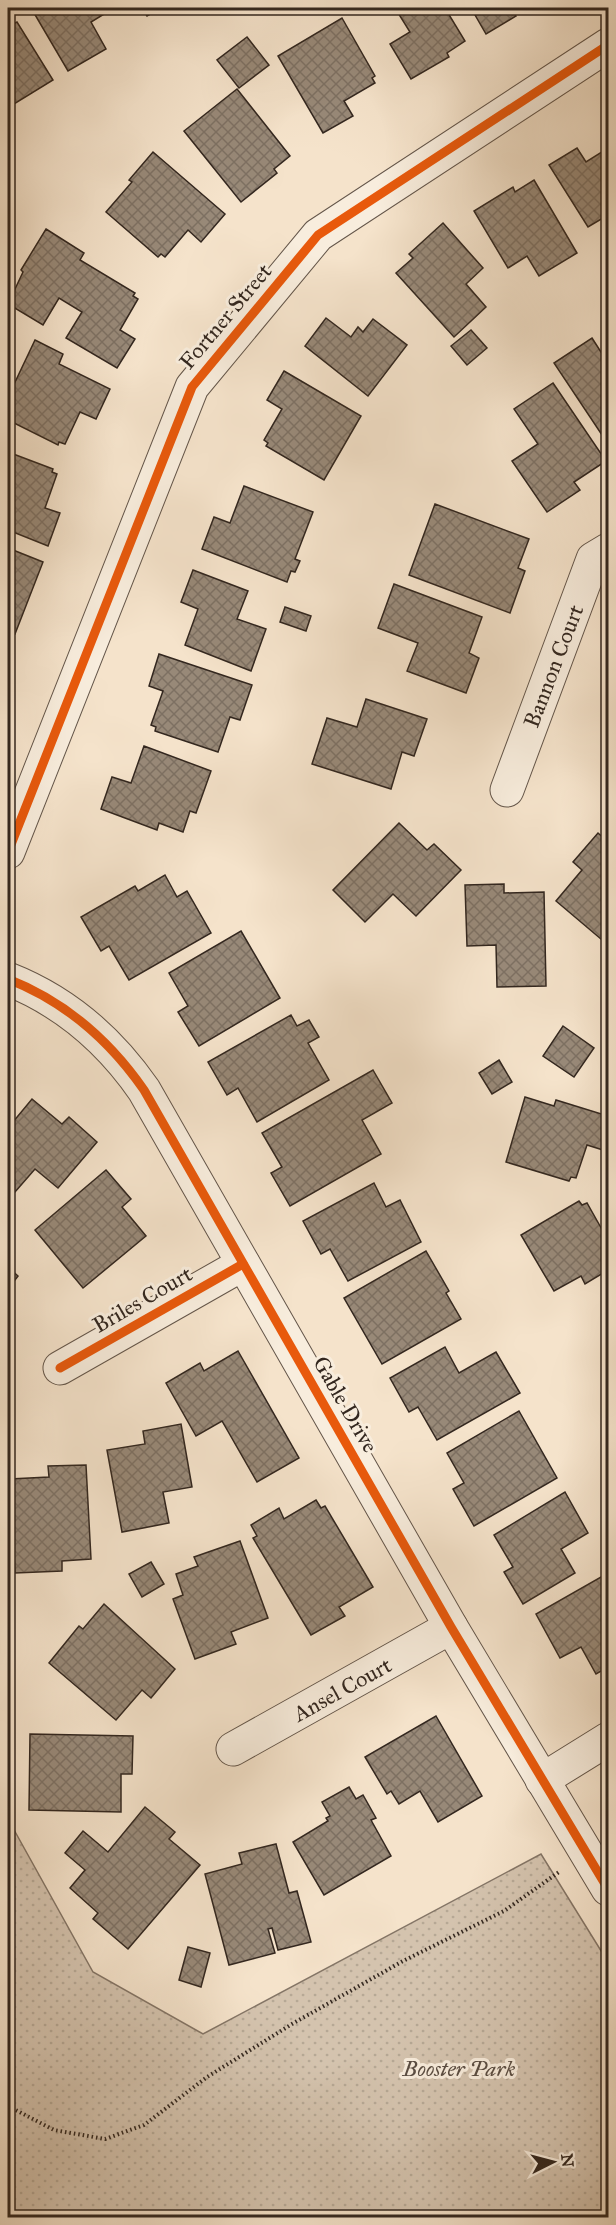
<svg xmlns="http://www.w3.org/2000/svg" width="616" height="2225" viewBox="0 0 616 2225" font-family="'IM FELL Great Primer',serif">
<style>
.green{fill:url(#green-dots);stroke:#847566;stroke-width:1.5}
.building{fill:url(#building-cross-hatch);stroke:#33271f;stroke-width:1.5}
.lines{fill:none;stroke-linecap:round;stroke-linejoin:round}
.minor-casing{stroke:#64564a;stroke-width:35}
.path{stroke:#33271f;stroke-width:4;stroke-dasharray:1.5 3;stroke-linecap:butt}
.minor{stroke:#f8eddd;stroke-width:33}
.cycleway-casing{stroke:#f8eddd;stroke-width:13}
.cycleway{stroke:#e8590c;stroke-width:9}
.labels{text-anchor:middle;stroke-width:6;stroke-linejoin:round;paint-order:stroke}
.street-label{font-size:22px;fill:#33271f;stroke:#f8eddd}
.park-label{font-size:22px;font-style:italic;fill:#5b4e43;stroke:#f8eddd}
</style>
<defs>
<pattern id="green-dots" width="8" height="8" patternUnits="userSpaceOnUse" patternTransform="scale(1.5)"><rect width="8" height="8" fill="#d4c3ae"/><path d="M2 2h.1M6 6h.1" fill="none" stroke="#b6a895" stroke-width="1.8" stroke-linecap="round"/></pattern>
<pattern id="building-cross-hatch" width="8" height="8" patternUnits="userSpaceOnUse" patternTransform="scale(1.5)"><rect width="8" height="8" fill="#988978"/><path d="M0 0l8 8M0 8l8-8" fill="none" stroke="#7d7062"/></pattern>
</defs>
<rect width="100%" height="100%" fill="#f5e3cb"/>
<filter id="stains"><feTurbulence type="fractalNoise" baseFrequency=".00333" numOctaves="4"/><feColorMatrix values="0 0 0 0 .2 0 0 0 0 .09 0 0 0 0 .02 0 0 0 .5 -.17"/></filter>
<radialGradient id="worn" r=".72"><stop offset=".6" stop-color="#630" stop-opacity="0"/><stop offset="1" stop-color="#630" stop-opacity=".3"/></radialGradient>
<path class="green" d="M8,1819L93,1972L203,2034L541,1854L608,1962V2217H8Z"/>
<g class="building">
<path d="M36,8H114L91,22L106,49L68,71L34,13L38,11Z"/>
<path d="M142,8H161L147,16Z"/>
<path d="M395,8H445L465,41L447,53L449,57L411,79L390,44L410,32Z"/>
<path d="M471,8H511L516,16L486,34Z"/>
<path d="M342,18L375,76L372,78L375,83L344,101L353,116L323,133L278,56Z"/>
<path d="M13,21L15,23L17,22L53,80L14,104L8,94V24Z"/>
<path d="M247,37L269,65L239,88L217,60Z"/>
<path d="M237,89L290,156L274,169L277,173L241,202L184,131Z"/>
<path d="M577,148L586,162L608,148V215L588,227L549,165Z"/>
<path d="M153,152L225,214L201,242L188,230L165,257L161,254L158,257L106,212L132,182L129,180Z"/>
<path d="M534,180L577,253L539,276L527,256L508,268L474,211L513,187L515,192Z"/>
<path d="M443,223L483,268L466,284L486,307L454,337L396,273L413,258L409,254Z"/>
<path d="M46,229L84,253L80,260L135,293L133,296L138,299L120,330L135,339L117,368L66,338L82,312L59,298L43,325L8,304L23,272L21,270Z"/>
<path d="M326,318L351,337L358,327L363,332L373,319L407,345L368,396L305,346Z"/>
<path d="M471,330L487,348L467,365L451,346Z"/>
<path d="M592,338L608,363V444L554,363Z"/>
<path d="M35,340L63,354L59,364L110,389L96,419L80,412L65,444L59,442L58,445L8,420V397Z"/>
<path d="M284,371L361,416L324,480L266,446L268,443L264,440L282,409L267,400Z"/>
<path d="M553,383L606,461L574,482L580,490L547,512L512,461L538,444L514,409Z"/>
<path d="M8,452L53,469L52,472L57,474L45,508L60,513L48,546L8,530Z"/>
<path d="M244,486L313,512L295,559L300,561L295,572L291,571L287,582L202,549L214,517L230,523Z"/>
<path d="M435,504L529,539L518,568L525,571L510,613L409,575Z"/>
<path d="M8,548L43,562L15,634L8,631Z"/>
<path d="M193,570L248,591L237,619L266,629L251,671L185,645L198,609L181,602Z"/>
<path d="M394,584L482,617L469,653L479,658L466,693L407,671L418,643L378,628Z"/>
<path d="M285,607L311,616L306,631L280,622Z"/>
<path d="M159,654L252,685L240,720L230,717L218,752L155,731L156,727L151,725L163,691L149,686Z"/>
<path d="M366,699L427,719L414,756L402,752L391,789L312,764L327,718L357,727Z"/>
<path d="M144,746L211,771L196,813L190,811L183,832L159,823L157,830L101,809L112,777L131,783Z"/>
<path d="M608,806V822L603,820Z"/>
<path d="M399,823L427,850L434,844L461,870L416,916L393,894L365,922L333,890Z"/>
<path d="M598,833L608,842V945L556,901L582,870L573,862Z"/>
<path d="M165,875L177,897L187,891L211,933L129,980L109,946L101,951L81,917L135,886L138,891Z"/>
<path d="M504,884V893L544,892L546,986L497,987L496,945L467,946L465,885Z"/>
<path d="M241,931L280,998L199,1046L178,1012L188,1006L169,973Z"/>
<path d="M291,1015L297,1026L309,1020L319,1037L308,1043L329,1080L257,1122L238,1088L227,1095L208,1062Z"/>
<path d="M563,1026L594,1048L574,1077L543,1056Z"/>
<path d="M608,1035V1048L603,1038Z"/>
<path d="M499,1060L512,1082L492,1094L479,1073Z"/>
<path d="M373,1070L392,1103L362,1120L381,1154L290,1206L271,1173L282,1167L262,1133Z"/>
<path d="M525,1097L554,1106L556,1100L608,1116V1130L603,1150L587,1145L576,1178L571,1177L569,1181L506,1162Z"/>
<path d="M32,1099L62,1124L69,1117L97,1142L58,1188L35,1169L8,1200V1128Z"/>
<path d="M106,1170L131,1199L122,1207L146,1236L83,1288L35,1230Z"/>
<path d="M374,1183L386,1207L400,1200L421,1242L348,1281L330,1249L321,1254L303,1221Z"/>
<path d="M579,1201L582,1205L587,1203L604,1233L608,1230V1270L585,1284L581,1276L554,1291L521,1235Z"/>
<path d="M426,1251L449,1291L446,1293L461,1319L382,1364L344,1298Z"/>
<path d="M8,1267L18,1276L8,1289Z"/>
<path d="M445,1347L459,1373L496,1352L520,1393L437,1440L418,1407L409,1412L390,1378Z"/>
<path d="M238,1351L299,1458L257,1482L222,1421L196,1436L166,1383L200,1363L204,1371Z"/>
<path d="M519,1411L557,1478L474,1526L453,1489L464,1483L447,1453Z"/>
<path d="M181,1424L192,1487L163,1492L169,1523L122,1532L107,1450L145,1444L143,1431Z"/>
<path d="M86,1465L91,1559L62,1561V1571L15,1573L12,1521H8V1510H11L10,1479L49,1477L48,1466Z"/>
<path d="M565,1492L588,1533L561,1549L575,1573L523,1604L504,1572L513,1567L494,1535Z"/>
<path d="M316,1500L321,1508L325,1506L373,1587L339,1607L345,1616L311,1635L253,1538L257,1536L251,1525L279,1508L284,1519Z"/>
<path d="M8,1532H9L11,1569H8Z"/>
<path d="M240,1541L268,1618L231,1632L236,1644L195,1659L173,1599L183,1595L176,1574L198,1566L194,1557Z"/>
<path d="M151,1562L164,1584L142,1597L129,1574Z"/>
<path d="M608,1573V1667L596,1674L581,1647L560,1658L536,1614Z"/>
<path d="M104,1604L175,1669L151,1698L142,1690L116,1720L49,1663L79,1626L83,1629Z"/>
<path d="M436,1716L482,1796L438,1822L420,1791L399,1804L391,1791L387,1794L365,1757Z"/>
<path d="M30,1734L133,1736L132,1774H121V1812L29,1810Z"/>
<path d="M349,1787L356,1799L363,1795L376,1818L371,1820L391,1856L324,1895L293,1842L328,1821L326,1818L330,1816L322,1802Z"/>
<path d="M145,1807L175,1832L169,1839L200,1865L128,1949L93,1919L98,1913L70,1888L85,1870L65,1853L83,1831L108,1852Z"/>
<path d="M276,1844L289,1893L297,1891L311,1942L278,1950L272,1928L268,1929L275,1953L229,1965L205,1874L242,1864L239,1853Z"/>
<path d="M188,1947L210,1953L201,1987L179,1980Z"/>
</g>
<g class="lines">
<defs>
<g id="minor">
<path d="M507,790L593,559L608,550"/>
<path d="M8,852L192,387L318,235L608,45"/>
<path d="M8,979C64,1001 110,1041 144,1090L451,1627L608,1889"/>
<path d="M60,1368L243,1264"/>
<path d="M233,1749L451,1627"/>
<path d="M542,1780L608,1739"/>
</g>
</defs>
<use href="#minor" class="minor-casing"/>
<path class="path" d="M8,2106L54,2130L105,2139L144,2125L207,2077L292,2024L403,1961L504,1911L559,1872"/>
<use href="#minor" class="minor"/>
<defs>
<g id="cycleway">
<path d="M8,852L192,387L318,235L608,45"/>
<path d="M8,979C64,1001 110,1041 144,1090L451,1627L608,1889"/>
<path d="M60,1368L243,1264"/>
</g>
</defs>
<use href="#cycleway" class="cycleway-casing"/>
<use href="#cycleway" class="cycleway"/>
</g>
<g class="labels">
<g class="street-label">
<text transform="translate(225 316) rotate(-50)" y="8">Fortner Street</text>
<text transform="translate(553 666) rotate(-69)" y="8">Bannon Court</text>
<text transform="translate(142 1299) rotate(-30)" y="8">Briles Court</text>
<text transform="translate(346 1404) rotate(60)" y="8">Gable Drive</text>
<text transform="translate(342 1689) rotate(-29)" y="8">Ansel Court</text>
</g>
<g class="park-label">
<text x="459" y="2076">Booster Park</text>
</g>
</g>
<rect width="616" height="2225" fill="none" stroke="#f5e3cb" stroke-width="30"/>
<rect x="9" y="9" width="598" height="2207" fill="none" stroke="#33271f" stroke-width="3"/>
<rect x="15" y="15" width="586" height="2195" fill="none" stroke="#33271f" stroke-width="1.5"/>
<g transform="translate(553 2162) rotate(84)" stroke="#f8eddd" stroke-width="4.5" paint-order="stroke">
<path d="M0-4.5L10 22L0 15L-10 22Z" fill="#33271f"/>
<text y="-9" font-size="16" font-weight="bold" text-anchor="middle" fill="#33271f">N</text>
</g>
<rect width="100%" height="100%" filter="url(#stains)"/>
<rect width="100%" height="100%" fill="url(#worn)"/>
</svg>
